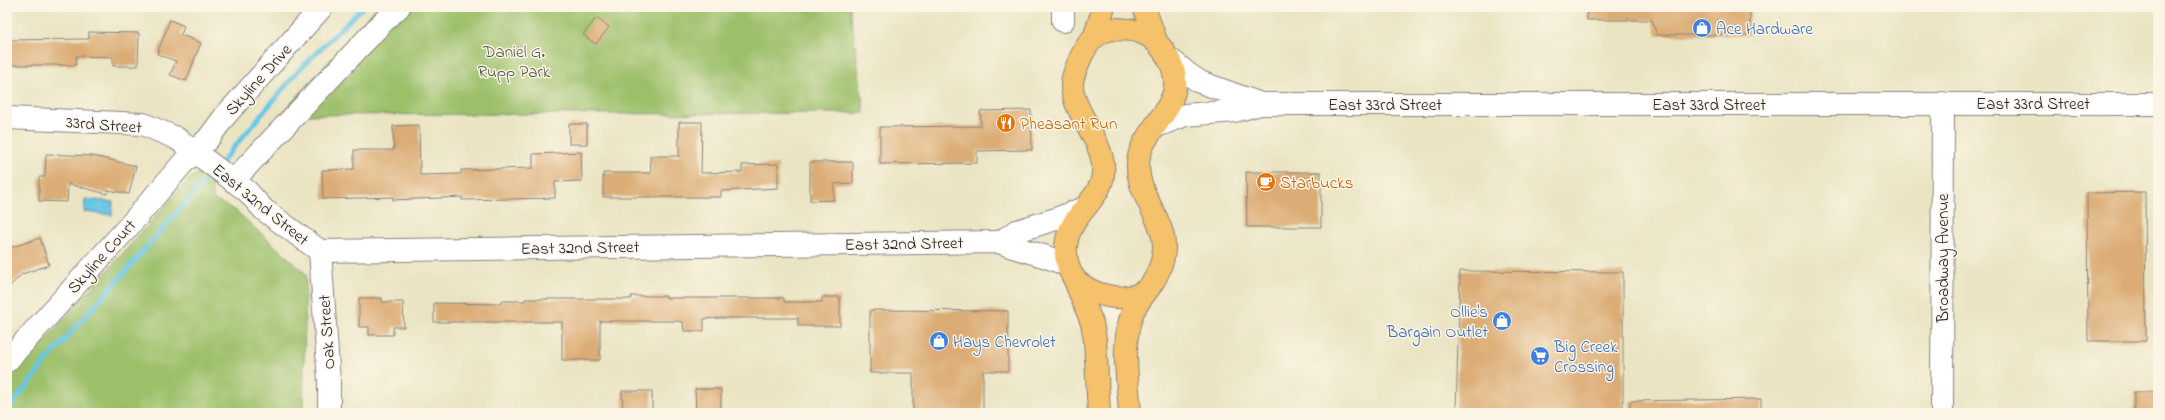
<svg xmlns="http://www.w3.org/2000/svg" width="2165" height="420" viewBox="0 0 2165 420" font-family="'Indie Flower',sans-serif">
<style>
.green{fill:#9cc06a;stroke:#5f7152}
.water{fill:#66c6e4;stroke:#447490}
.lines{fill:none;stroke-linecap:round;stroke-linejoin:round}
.stream{stroke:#66c6e4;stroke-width:5}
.building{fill:#dbac74}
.minor-casing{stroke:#86837f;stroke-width:24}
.major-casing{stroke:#86837f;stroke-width:24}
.minor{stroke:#fff;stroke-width:22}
.major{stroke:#f5c16b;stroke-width:22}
.labels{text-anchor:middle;stroke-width:3;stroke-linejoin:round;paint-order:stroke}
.shop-label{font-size:17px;fill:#366cbe;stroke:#fcf5e5;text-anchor:start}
.park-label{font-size:17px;fill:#4d594b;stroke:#fcf5e5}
.street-label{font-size:17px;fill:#22223b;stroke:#fcf5e5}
.food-label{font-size:17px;fill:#c56008;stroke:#fcf5e5;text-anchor:start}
</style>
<rect width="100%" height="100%" fill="#fcf5e5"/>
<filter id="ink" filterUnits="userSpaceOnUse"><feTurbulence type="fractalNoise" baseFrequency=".025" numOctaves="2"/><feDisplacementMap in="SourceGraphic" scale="8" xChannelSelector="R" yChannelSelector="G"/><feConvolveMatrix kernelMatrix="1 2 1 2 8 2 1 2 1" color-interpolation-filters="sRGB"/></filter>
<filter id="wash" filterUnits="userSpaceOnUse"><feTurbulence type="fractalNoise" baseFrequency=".012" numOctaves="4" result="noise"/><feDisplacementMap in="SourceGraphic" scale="16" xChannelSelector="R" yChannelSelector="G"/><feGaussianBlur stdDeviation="0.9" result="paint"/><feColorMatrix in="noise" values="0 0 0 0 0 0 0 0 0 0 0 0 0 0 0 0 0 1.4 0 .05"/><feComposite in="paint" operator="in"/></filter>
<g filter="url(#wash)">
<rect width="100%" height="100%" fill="#eae4c3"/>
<g class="green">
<path d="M377,7H850L864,113L281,115Z"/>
<path d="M199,173L212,184L213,199L236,211L306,274L303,413H7V383L189,179Z"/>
</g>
<path class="water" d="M85,199L113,202L112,215L84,212Z"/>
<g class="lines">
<g class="stream">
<path d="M220,164L299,70L363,7"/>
<path d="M7,411L47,360L213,172"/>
</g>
</g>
<g id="blocks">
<g class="building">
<path d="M1587,7H1750V35H1657L1652,20H1587Z"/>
<path d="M596,18L609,27L596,44L583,35Z"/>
<path d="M170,20L184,26L181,35L201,43L186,81L170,75L176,61L157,54Z"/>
<path d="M89,32L139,33L138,66H113V57L76,56V65H7V40L89,39Z"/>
<path d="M1031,110L1032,150L977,151V163L880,164V127L981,126L980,111Z"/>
<path d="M679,122H702L701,173L742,172V165L778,164V188L721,191V197H603V173H651L650,156H679Z"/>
<rect x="569" y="124" width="18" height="20"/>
<path d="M419,125L420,175L461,174V170L533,168V154L581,152L582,181L555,182V198L462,200V197L393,200V197L323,199L322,170L354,169V150H394L393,126Z"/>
<path d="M46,154L93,156L136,166L129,194L108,190L107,194L68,184L67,202L39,201V177H45Z"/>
<path d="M810,162H853V183L834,184V200L810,201Z"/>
<path d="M1246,172H1321V227H1247Z"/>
<path d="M2145,192L2146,341H2088L2087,193Z"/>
<path d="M40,238L49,265L22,274L7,289V249Z"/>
<path d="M1460,271L1623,272V413H1456Z"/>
<path d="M631,296H666V298H784V302H822V297H840V326H798V318H721L704,319V331H684L683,322L676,321H600V360H562V322H434V303L501,304V301H525V299H631Z"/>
<path d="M359,298H382V302H403L404,327H393V335H369V327H359Z"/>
<path d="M870,310L1008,311V371H983V413H913V373H870Z"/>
<path d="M695,389H721V413H696Z"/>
<path d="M622,391H652V413H623Z"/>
<rect x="2134" y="392" width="23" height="21"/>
<path d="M1761,399V413H1630V401Z"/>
</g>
</g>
</g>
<g filter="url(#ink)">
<use href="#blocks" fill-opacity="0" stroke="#86837f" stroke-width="1"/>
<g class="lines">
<defs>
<g id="minor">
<path d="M1063,7V21"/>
<path d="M1170,59L1188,74L1200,82L1261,104"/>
<path d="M7,118L143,124L176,138L195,152L247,191L264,210L320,251L1000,242C1022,252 1047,254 1068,266"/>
<path d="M1157,126L1185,115L1235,111L1261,104H2158"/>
<path d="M233,181L382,23L399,7"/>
<path d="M1000,242L1017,231L1056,219L1084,208"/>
<path d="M320,251L329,382V413"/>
<path d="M7,361L129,226L183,163L208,139L225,116L322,7"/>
<path d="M1942,413L1943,103"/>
</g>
<g id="major">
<path d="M1144,7L1155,38"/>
<path d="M1110,29C1133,29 1149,30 1163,50C1202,103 1135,126 1138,168C1140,205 1176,228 1160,267C1158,273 1154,281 1150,286C1132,306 1090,297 1074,278C1068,270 1065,256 1066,246C1068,222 1087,209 1098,190C1119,151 1071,117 1072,83C1073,74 1077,66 1081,57C1089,40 1093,36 1110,29Z"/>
<path d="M1095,35L1104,7"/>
<path d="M1074,278L1092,323L1095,340L1099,413"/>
<path d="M1130,413C1128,381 1121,345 1132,314C1136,304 1143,296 1149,288"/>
</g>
</defs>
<use href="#minor" class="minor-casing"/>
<use href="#major" class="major-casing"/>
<use href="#minor" class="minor"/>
<use href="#major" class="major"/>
</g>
</g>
<defs>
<symbol id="shop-disc" viewBox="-11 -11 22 22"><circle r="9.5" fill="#3f7fe0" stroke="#fcf5e5"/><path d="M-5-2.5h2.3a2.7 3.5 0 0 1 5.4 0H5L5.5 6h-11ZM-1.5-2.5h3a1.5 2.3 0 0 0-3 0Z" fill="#fff"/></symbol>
<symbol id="restaurant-disc" viewBox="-11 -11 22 22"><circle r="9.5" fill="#e8710a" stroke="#fcf5e5"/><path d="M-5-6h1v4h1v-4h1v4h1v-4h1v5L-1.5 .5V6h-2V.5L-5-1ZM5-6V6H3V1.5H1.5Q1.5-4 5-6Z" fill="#fff"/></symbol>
<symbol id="cafe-disc" viewBox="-11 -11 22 22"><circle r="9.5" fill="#e8710a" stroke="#fcf5e5"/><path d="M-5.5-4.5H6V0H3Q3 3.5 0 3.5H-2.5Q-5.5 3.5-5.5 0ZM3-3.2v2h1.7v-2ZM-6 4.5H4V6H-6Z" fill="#fff"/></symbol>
<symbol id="supermarket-disc" viewBox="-11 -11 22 22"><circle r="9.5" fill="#3f7fe0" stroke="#fcf5e5"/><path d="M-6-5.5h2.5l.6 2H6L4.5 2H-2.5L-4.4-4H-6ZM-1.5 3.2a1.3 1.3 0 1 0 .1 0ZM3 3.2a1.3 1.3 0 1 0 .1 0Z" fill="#fff"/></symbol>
</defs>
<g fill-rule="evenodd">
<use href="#shop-disc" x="1691" y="17" width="22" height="22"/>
<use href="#restaurant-disc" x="995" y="112" width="22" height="22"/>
<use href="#cafe-disc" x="1255" y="171" width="22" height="22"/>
<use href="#shop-disc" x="1491" y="310" width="22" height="22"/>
<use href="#shop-disc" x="928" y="330" width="22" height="22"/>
<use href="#supermarket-disc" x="1529" y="345" width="22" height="22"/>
</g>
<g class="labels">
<g class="shop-label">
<text x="1716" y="34">Ace Hardware</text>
<text x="1488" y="317" text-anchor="end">Ollie's<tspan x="1488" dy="20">Bargain Outlet</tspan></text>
<text x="953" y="347">Hays Chevrolet</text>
<text x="1554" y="352">Big Creek<tspan x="1554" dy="20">Crossing</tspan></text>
</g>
<g class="park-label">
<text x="514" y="57">Daniel G.<tspan x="514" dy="20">Rupp Park</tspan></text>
</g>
<g class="street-label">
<text transform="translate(258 79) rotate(-48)" y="6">Skyline Drive</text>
<text x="2033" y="109">East 33rd Street</text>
<text x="1385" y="110">East 33rd Street</text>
<text x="1709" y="110">East 33rd Street</text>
<text transform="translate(104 124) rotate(4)" y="6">33rd Street</text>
<text transform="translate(261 204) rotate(39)" y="6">East 32nd Street</text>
<text transform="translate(904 243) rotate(-1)" y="6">East 32nd Street</text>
<text transform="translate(580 247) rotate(-1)" y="6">East 32nd Street</text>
<text transform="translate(101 256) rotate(-48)" y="6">Skyline Court</text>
<text transform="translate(1942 258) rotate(-90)" y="6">Broadway Avenue</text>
<text transform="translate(326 332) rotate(-94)" y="6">Oak Street</text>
</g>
<g class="food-label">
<text x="1020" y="129">Pheasant Run</text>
<text x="1280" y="188">Starbucks</text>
</g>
</g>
<rect width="2165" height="420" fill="none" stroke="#fcf5e5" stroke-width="24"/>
</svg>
